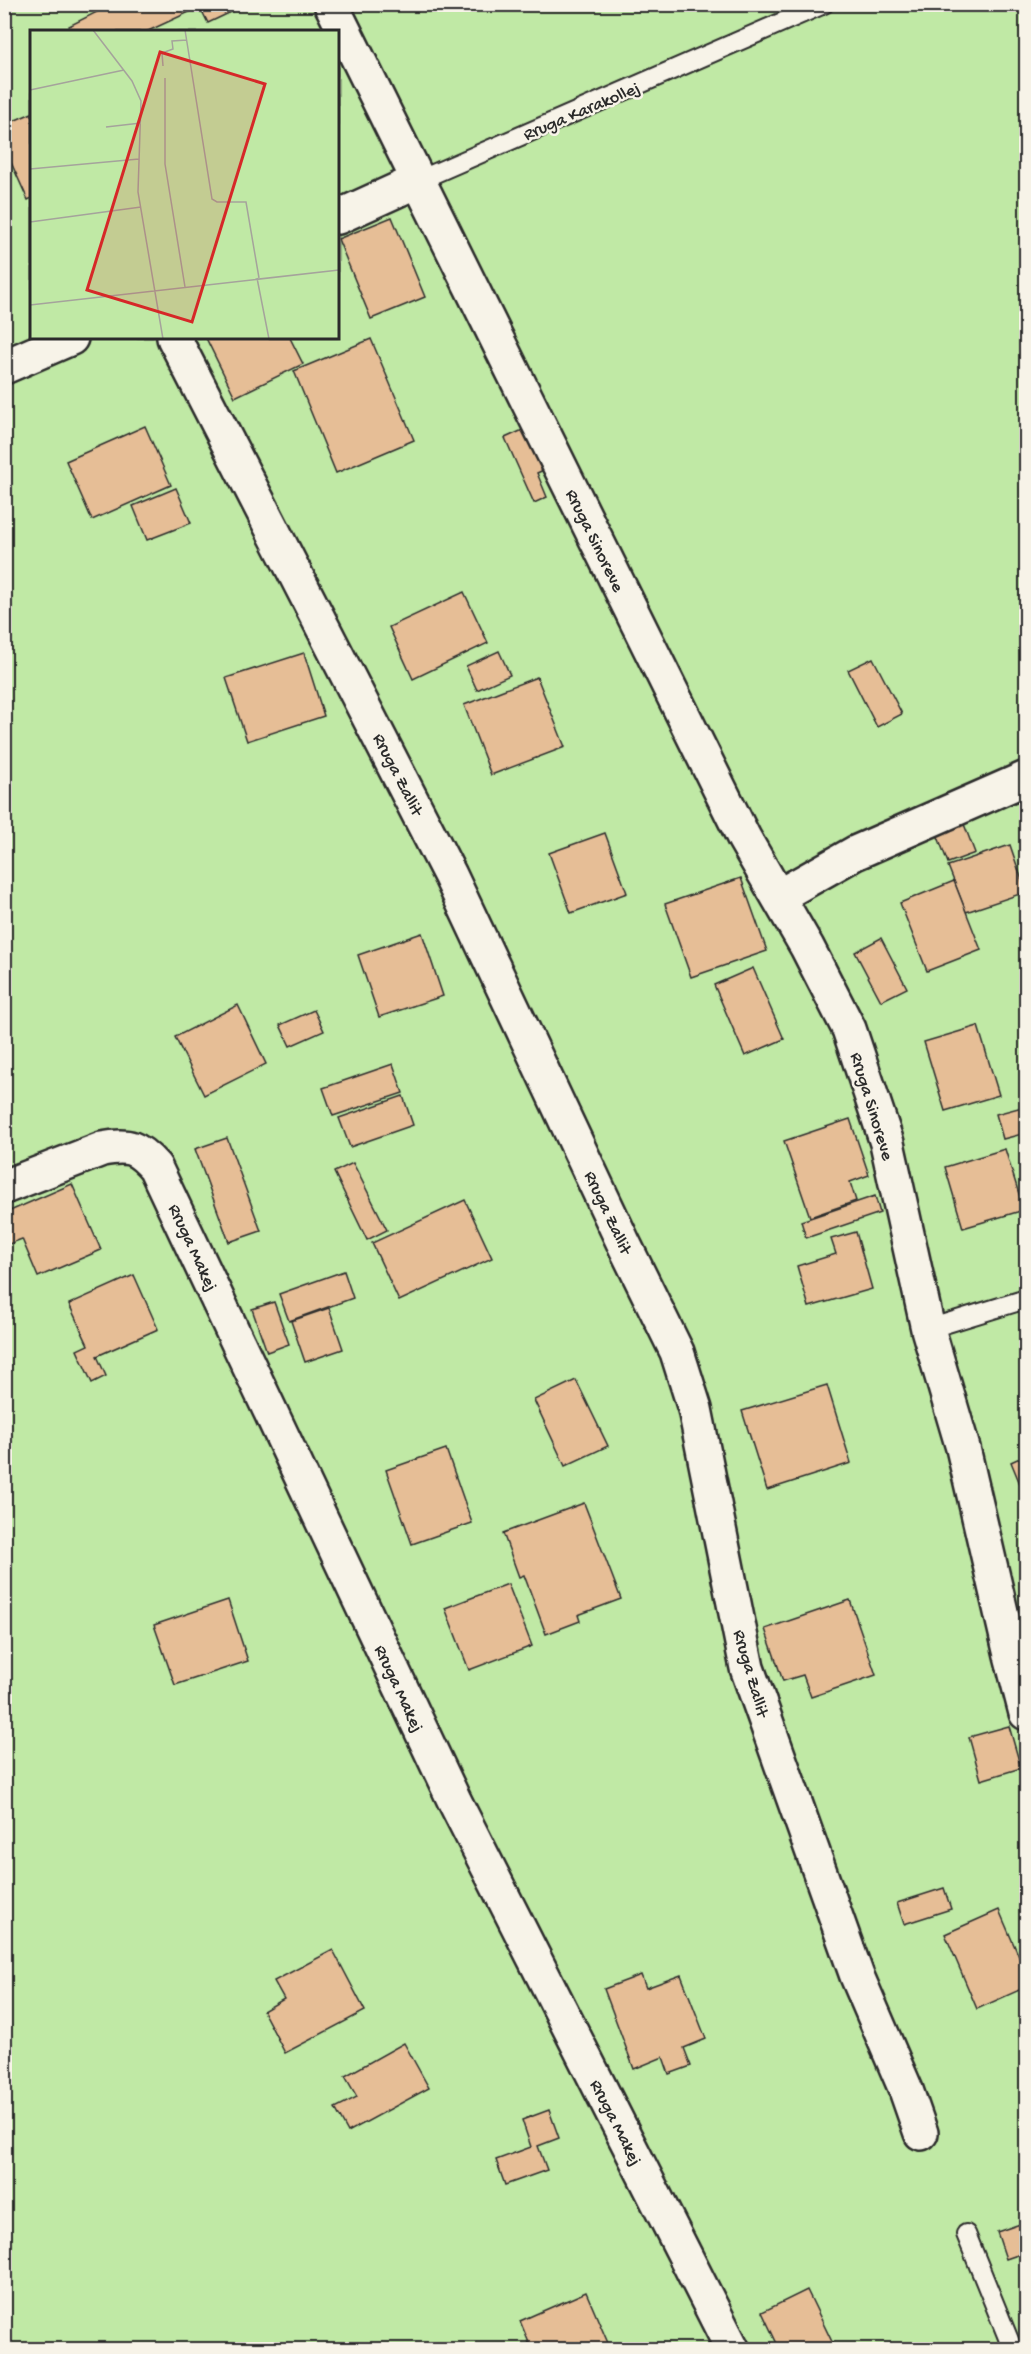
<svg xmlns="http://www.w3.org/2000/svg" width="1031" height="2354" viewBox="0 0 1031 2354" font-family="'Gochi Hand',sans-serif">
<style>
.green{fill:#c0e9a5;stroke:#768a68;stroke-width:1.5;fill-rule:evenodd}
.building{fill:#e6be96;stroke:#2b2b2b;stroke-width:1.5}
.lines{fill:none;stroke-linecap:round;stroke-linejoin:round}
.lane-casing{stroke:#2b2b2b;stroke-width:22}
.street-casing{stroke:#2b2b2b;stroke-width:38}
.lane{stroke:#f7f3e8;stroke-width:18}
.street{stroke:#f7f3e8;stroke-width:33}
.labels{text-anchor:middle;stroke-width:5;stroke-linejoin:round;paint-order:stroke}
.street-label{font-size:18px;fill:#2b2b2b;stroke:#f7f3e8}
.inset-road{fill:none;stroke:#a5a39c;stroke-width:1.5}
.view{fill:#d62828;fill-opacity:0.15;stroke:#d62828;stroke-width:3}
.inset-edge{fill:none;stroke:#2b2b2b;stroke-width:3}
</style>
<rect width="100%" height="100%" fill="#f7f3e8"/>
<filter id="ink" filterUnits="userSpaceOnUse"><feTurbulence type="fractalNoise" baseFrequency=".0167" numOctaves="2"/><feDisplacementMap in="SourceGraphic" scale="12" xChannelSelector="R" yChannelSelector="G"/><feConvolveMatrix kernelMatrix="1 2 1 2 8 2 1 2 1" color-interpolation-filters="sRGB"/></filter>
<g filter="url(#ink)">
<path class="green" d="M5,5H1026V2349L5,2350ZM32,32H338V338H32Z"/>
<g class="building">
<path d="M94,4H248L208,23L200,7L146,32H72L69,26L97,12Z"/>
<path d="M32,113V198L28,200L4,147V125Z"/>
<path d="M392,217L425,297L371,319L338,239Z"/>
<path d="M206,338H290L303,364L235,397Z"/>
<path d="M371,339L414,440L336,473L294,371Z"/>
<path d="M536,424L555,465L537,473L547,497L534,503L505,438Z"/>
<path d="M145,426L171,485L92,520L66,461Z"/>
<path d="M176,488L191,523L147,540L133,506Z"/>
<path d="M464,592L488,643L413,679L389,627Z"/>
<path d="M499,651L510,675L477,690L466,666Z"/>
<path d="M304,653L324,716L247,741L226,678Z"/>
<path d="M873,658L902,714L877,727L848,670Z"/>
<path d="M537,677L565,747L491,775L464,705Z"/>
<path d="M959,811L975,853L948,863L932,821Z"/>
<path d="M605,833L627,893L571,913L549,853Z"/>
<path d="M1010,845L1026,892L966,912L948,866Z"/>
<path d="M741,878L767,951L691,977L665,904Z"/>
<path d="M954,881L981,950L927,971L900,903Z"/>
<path d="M422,933L443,996L379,1017L358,955Z"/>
<path d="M881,938L907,988L881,1001L855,952Z"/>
<path d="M753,968L784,1039L745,1056L714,985Z"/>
<path d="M238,1005L266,1064L204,1095L175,1037Z"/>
<path d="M314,1010L324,1031L290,1046L280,1025Z"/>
<path d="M978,1026L999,1095L945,1111L924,1042Z"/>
<path d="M393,1064L403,1093L333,1116L323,1088Z"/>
<path d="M403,1096L413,1125L350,1147L339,1118Z"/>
<path d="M1026,1106V1133L1003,1139L996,1114Z"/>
<path d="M850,1119L869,1175L850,1182L856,1201L810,1217L784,1141Z"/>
<path d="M227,1138L261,1231L229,1242L195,1149Z"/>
<path d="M1005,1149L1024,1210L963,1228L945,1167Z"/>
<path d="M353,1163L387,1230L367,1240L334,1172Z"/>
<path d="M72,1184L101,1250L38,1277L22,1239L4,1246V1199L10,1211Z"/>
<path d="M875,1196L880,1213L806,1238L801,1221Z"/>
<path d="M465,1200L492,1258L399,1301L372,1243Z"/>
<path d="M856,1232L872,1289L809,1307L797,1266L836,1254L831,1239Z"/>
<path d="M344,1271L353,1298L289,1321L279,1294Z"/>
<path d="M134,1275L158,1329L97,1356L106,1376L92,1383L77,1350L88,1345L69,1304Z"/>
<path d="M274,1302L289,1344L267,1352L252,1309Z"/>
<path d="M329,1308L343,1349L305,1362L291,1321Z"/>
<path d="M1026,1361V1377L1022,1362Z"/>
<path d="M576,1380L608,1446L565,1466L534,1400Z"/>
<path d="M827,1385L851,1463L767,1490L742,1411Z"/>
<path d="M446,1449L472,1523L412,1544L386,1470Z"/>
<path d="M1026,1455V1495L1025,1496L1011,1462Z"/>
<path d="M584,1503L621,1599L578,1615L580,1621L546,1634L524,1575L519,1577L503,1533Z"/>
<path d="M508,1584L532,1646L469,1670L445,1608Z"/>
<path d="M228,1600L248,1661L175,1685L154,1625Z"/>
<path d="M850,1600L876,1675L811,1697L803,1675L783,1681L765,1629Z"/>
<path d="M1009,1726L1021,1768L981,1780L969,1737Z"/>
<path d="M944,1888L951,1909L904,1924L897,1903Z"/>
<path d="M999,1910L1026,1973V1987L977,2009L945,1934Z"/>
<path d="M333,1950L365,2011L285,2053L263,2011L284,1999L274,1981Z"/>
<path d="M641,1975L646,1988L681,1975L706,2039L684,2048L691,2066L669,2074L663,2057L634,2069L604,1989Z"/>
<path d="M404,2043L429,2088L348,2132L335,2108L357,2097L345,2076Z"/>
<path d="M549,2110L559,2138L538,2146L547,2170L505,2185L496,2160L531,2147L522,2120Z"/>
<path d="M1026,2222V2252L1006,2259L997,2232Z"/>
<path d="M807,2290L835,2348L831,2350H780L762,2312Z"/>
<path d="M586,2292L611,2350H532L520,2321Z"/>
</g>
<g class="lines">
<defs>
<g id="lane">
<path d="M417,181L824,4"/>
<path d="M928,1329L1026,1299"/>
<path d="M966,2234L1011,2345L1010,2350"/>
</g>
<g id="street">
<path d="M331,4L744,838L807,947L849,1029L887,1143L928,1329L963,1448L1011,1655L1026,1713"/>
<path d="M338,217L417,181"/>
<path d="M174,338L450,875L623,1242L677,1352L695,1409L747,1668L857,1976L906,2090L921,2133"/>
<path d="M4,367L71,338"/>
<path d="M779,896L855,853L1026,778"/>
<path d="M4,1187L102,1149C129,1144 137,1147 155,1167L455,1802L733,2350"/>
</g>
</defs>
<use href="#lane" class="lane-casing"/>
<use href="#street" class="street-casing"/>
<use href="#lane" class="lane"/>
<use href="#street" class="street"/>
</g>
</g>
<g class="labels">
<g class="street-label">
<text transform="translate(581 110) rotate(-23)" y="6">Rruga Karakollej</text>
<text transform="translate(596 540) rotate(64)" y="6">Rruga Sinoreve</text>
<text transform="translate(399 774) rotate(63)" y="6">Rruga Zallit</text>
<text transform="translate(873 1106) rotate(73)" y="6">Rruga Sinoreve</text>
<text transform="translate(609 1212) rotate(65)" y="6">Rruga Zallit</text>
<text transform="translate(194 1247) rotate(65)" y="6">Rruga Makej</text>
<text transform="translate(752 1673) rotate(74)" y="6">Rruga Zallit</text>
<text transform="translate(400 1688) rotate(65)" y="6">Rruga Makej</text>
<text transform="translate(617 2122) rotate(63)" y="6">Rruga Makej</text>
</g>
</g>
<g transform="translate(30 30)">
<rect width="309" height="309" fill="#f7f3e8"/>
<path d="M0,0H309V309H0Z" fill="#c0e9a5"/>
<path class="inset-road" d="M63,0L102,51L111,71L108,162L133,309M155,0L182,169L187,172H216L229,248M133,36L132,23L143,19L142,11L157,10M135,48V134L155,257M0,60L94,40M76,97L111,93M0,139L109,129M0,192L111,177M227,248L239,309M0,275L309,240"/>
<path class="view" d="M130,22L235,54L162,292L57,260Z"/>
<rect width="309" height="309" class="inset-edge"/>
</g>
<rect width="1031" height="2354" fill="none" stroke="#f7f3e8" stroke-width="24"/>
<rect x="12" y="12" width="1007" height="2330" fill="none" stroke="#2b2b2b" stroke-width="2" filter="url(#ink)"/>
</svg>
